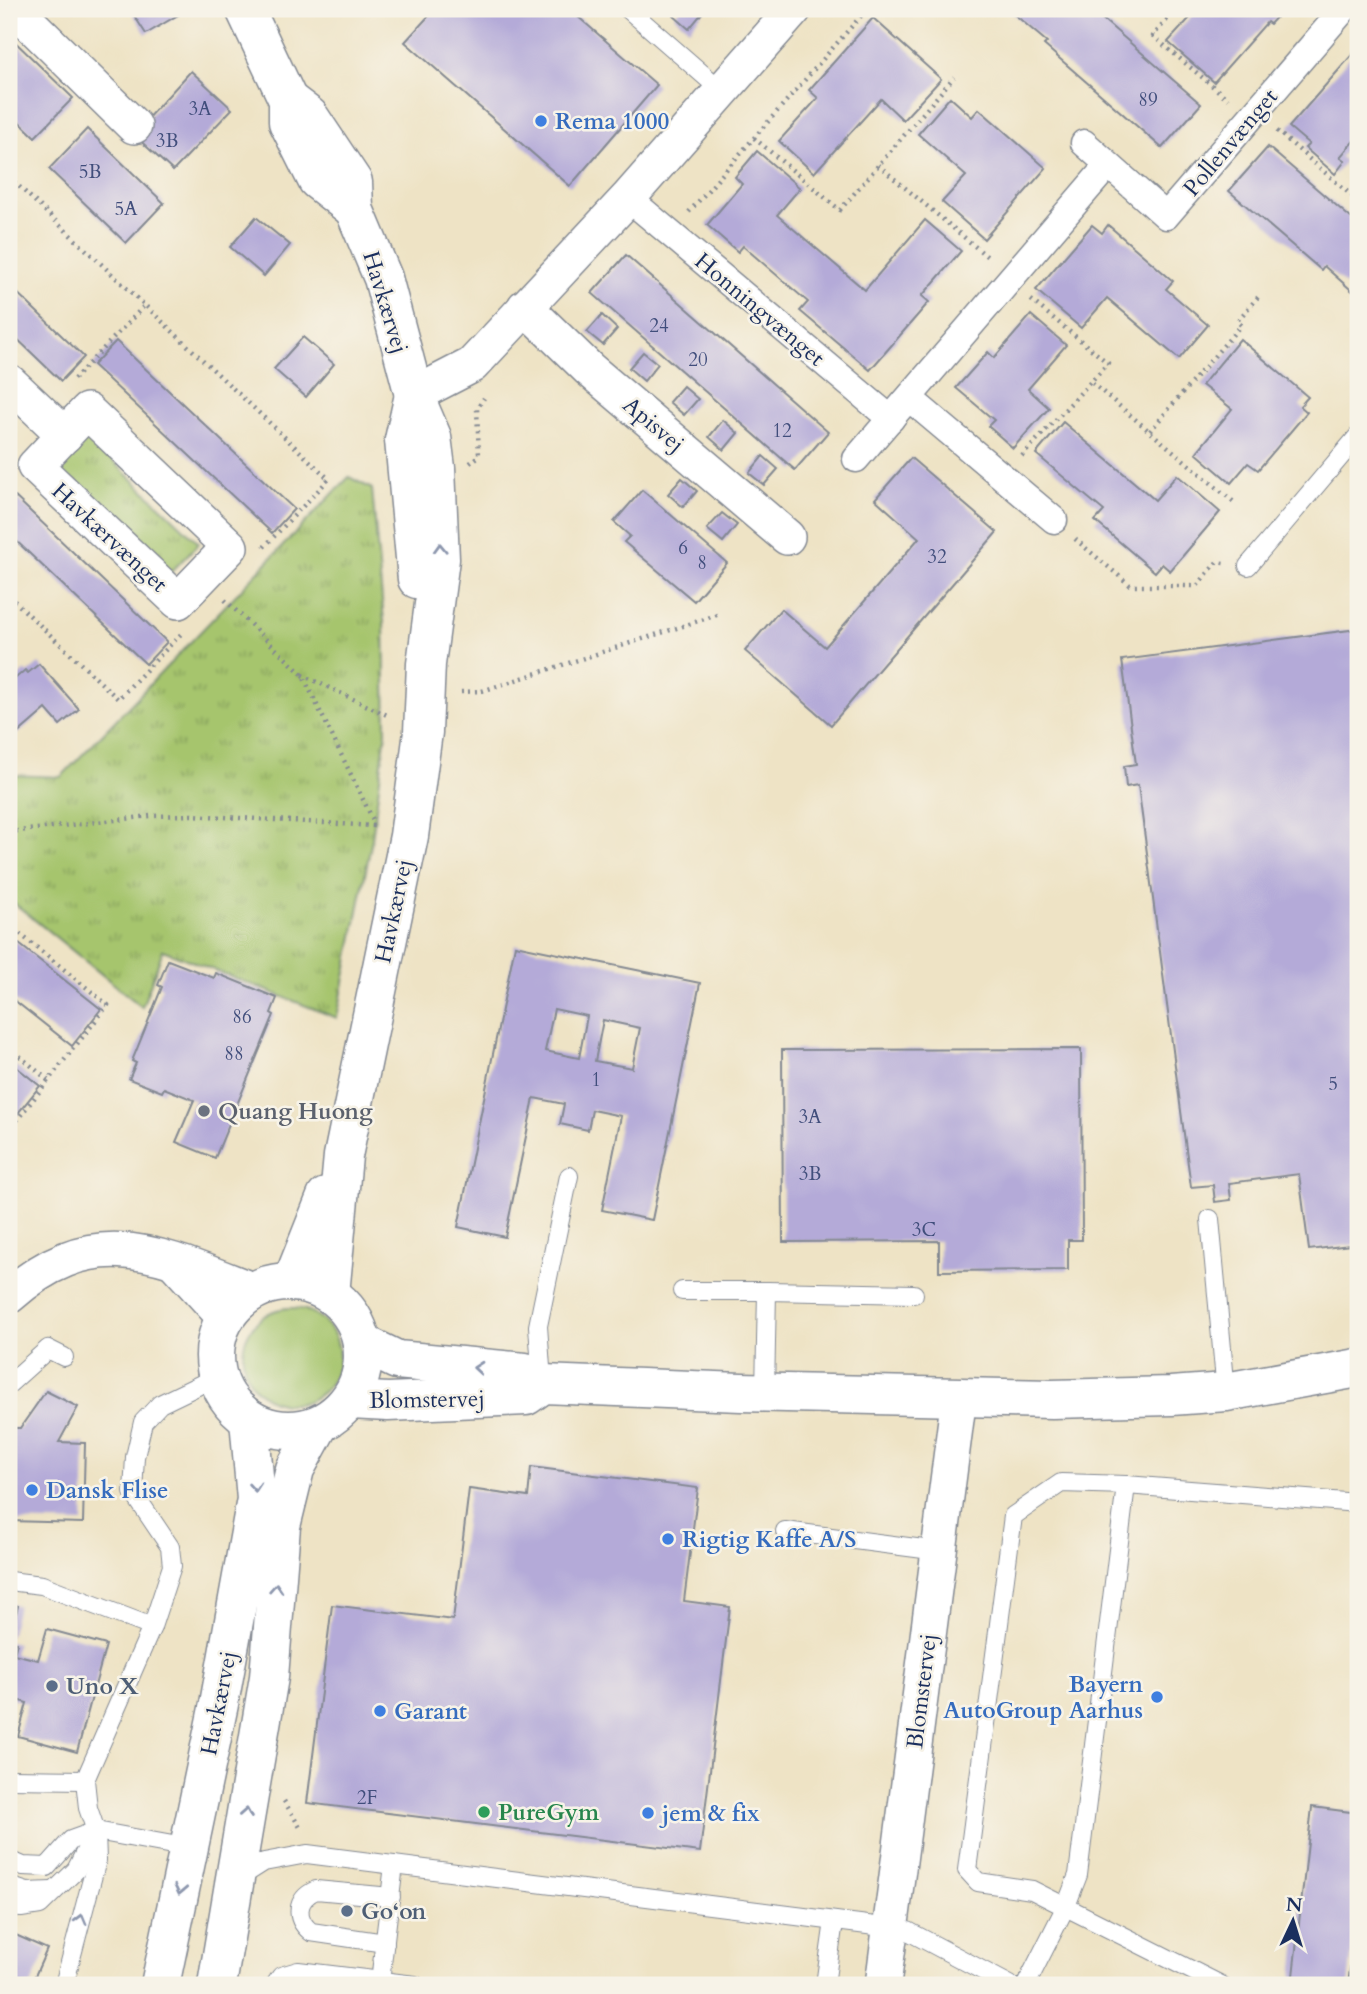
<svg xmlns="http://www.w3.org/2000/svg" width="1367" height="1994" viewBox="0 0 1367 1994" font-family="Cardo,serif">
<style>
.grass{fill:#a6c56d;stroke:#607a66;stroke-width:2}
.park{fill:url(#park-tufts);stroke:#607a66;stroke-width:2}
.building{fill:#b4aad8;fill-rule:evenodd}
.lines{fill:none;stroke-linecap:round;stroke-linejoin:round}
.service-casing{stroke:#848992;stroke-width:20}
.pedestrian-casing{stroke:#848992;stroke-width:29}
.minor-casing{stroke:#848992;stroke-width:38}
.tertiary-casing{stroke:#848992;stroke-width:41}
.path{stroke:#848992;stroke-width:4.5;stroke-dasharray:2 5;stroke-linecap:butt}
.service{stroke:#fff;stroke-width:18}
.pedestrian{stroke:#fff;stroke-width:26}
.minor{stroke:#fff;stroke-width:35}
.tertiary{stroke:#fff;stroke-width:38}
.oneway{stroke:#8d97ae}
.shop-dot{fill:#3f7fe0;stroke:#f7f3e8;stroke-width:2.5}
.worship-dot{fill:#6b7280;stroke:#f7f3e8;stroke-width:2.5}
.service-dot{fill:#5c6f8a;stroke:#f7f3e8;stroke-width:2.5}
.leisure-dot{fill:#2e9e5b;stroke:#f7f3e8;stroke-width:2.5}
.labels{text-anchor:middle;stroke-width:5;stroke-linejoin:round;paint-order:stroke}
.number-label{font-size:19px;fill:#414e7c}
.shop-label{font-size:23px;font-weight:bold;fill:#366cbe;stroke:#f7f3e8;text-anchor:start}
.street-label{font-size:23px;fill:#1b2f5e;stroke:#f7f3e8}
.worship-label{font-size:23px;font-weight:bold;fill:#5b616d;stroke:#f7f3e8;text-anchor:start}
.service-label{font-size:23px;font-weight:bold;fill:#4e5e75;stroke:#f7f3e8;text-anchor:start}
.leisure-label{font-size:23px;font-weight:bold;fill:#27864d;stroke:#f7f3e8;text-anchor:start}
</style>
<defs>
<pattern id="park-tufts" width="24" height="20" patternUnits="userSpaceOnUse" patternTransform="scale(1.75)"><rect width="24" height="20" fill="#a6c56d"/><path d="M3 7l-1-3M5 7V3M7 7l1-3M15 17l-1-3M17 17v-4M19 17l1-3" fill="none" stroke="#86a05d"/></pattern>
</defs>
<rect width="100%" height="100%" fill="#f7f3e8"/>
<filter id="ink" filterUnits="userSpaceOnUse"><feTurbulence type="fractalNoise" baseFrequency=".0143" numOctaves="2"/><feDisplacementMap in="SourceGraphic" scale="14" xChannelSelector="R" yChannelSelector="G"/><feConvolveMatrix kernelMatrix="1 2 1 2 8 2 1 2 1" color-interpolation-filters="sRGB"/></filter>
<filter id="wash" filterUnits="userSpaceOnUse"><feTurbulence type="fractalNoise" baseFrequency=".00686" numOctaves="4" result="noise"/><feDisplacementMap in="SourceGraphic" scale="28" xChannelSelector="R" yChannelSelector="G"/><feGaussianBlur stdDeviation="1.57" result="paint"/><feColorMatrix in="noise" values="0 0 0 0 0 0 0 0 0 0 0 0 0 0 0 0 0 1.4 0 .05"/><feComposite in="paint" operator="in"/></filter>
<g filter="url(#wash)">
<rect width="100%" height="100%" fill="#eee3c5"/>
<circle class="grass" cx="291" cy="1356" r="48"/>
<g class="park">
<path d="M84,433L199,543L168,575L52,466Z"/>
<path d="M349,477L372,489L384,622L386,732L372,839L337,1018L163,950L142,1007L9,899V775L61,777Z"/>
</g>
<g id="blocks">
<g class="building">
<path d="M130,9H179L181,13L146,34Z"/>
<path d="M435,9H569L657,85L570,186L405,42Z"/>
<path d="M680,9H699L703,12L689,29L674,16Z"/>
<path d="M1008,9H1091L1201,104L1162,148L1044,45L1047,42Z"/>
<path d="M1198,9H1284L1270,24L1267,22L1214,82L1168,42Z"/>
<path d="M873,18L941,79L903,120L881,99L814,173L779,141L818,98L809,90Z"/>
<path d="M9,36L73,98L35,137L9,112Z"/>
<path d="M1358,48V136L1340,157L1345,161L1335,174L1305,148L1309,144L1289,127Z"/>
<path d="M191,71L232,109L173,171L133,134Z"/>
<path d="M950,97L972,117L979,109L1046,168L984,239L942,202L966,176L918,134Z"/>
<path d="M87,129L164,203L126,243L49,169Z"/>
<path d="M1268,147L1352,219L1356,215L1358,217V296L1324,266L1321,270L1229,191Z"/>
<path d="M757,151L800,188L777,215L865,290L925,220L961,251L922,296L929,302L870,370L800,311L808,302L743,246L738,252L707,225L742,184L735,177Z"/>
<path d="M256,217L290,245L264,276L230,247Z"/>
<path d="M1092,225L1102,233L1108,225L1173,281L1166,289L1208,325L1179,359L1107,298L1081,328L1036,290Z"/>
<path d="M626,255L828,432L795,470L592,293Z"/>
<path d="M9,285L84,357L61,381L9,331Z"/>
<path d="M602,315L617,329L603,345L587,332Z"/>
<path d="M1031,315L1066,345L1028,389L1049,408L1013,448L988,426L994,420L956,388L988,352L994,358Z"/>
<path d="M303,337L334,364L306,397L274,369Z"/>
<path d="M1240,339L1308,397L1300,406L1307,412L1258,470L1248,463L1231,483L1196,453L1232,409L1202,385Z"/>
<path d="M116,341L294,509L272,533L93,365Z"/>
<path d="M643,352L658,364L644,381L629,368Z"/>
<path d="M683,386L698,399L684,415L669,402Z"/>
<path d="M723,420L738,433L724,450L709,437Z"/>
<path d="M1063,422L1155,500L1177,475L1220,512L1170,571L1162,564L1155,572L1095,521L1104,511L1036,454Z"/>
<path d="M763,456L778,469L764,485L749,473Z"/>
<path d="M911,458L997,532L831,725L745,651L781,609L825,647L919,538L875,499Z"/>
<path d="M682,478L697,491L683,507L668,494Z"/>
<path d="M642,490L727,563L694,601L624,542L630,536L614,522Z"/>
<path d="M9,491L167,642L146,664L9,534Z"/>
<path d="M722,513L737,525L723,542L707,529Z"/>
<path d="M1358,629V1244L1309,1250L1299,1174L1229,1183L1231,1200L1215,1202L1213,1185L1191,1187L1138,785L1126,787L1124,766L1136,764L1122,660Z"/>
<path d="M39,664L79,709L60,725L46,709L9,741V690L13,686L10,683L25,670L28,673Z"/>
<path d="M9,936L101,1009L72,1046L9,996Z"/>
<path d="M515,945L700,983L652,1220L602,1210L621,1116L592,1110L588,1130L560,1124L564,1104L534,1098L505,1237L458,1227ZM554,1009L587,1016L579,1058L545,1051ZM603,1020L640,1028L632,1068L595,1061Z"/>
<path d="M168,960L214,978L216,973L277,998L271,1013L274,1015L215,1158L176,1142L194,1100L164,1088L162,1092L129,1079L136,1063L132,1061L162,987L158,985Z"/>
<path d="M1081,1049L1082,1240H1068V1270L939,1271V1241L783,1242L782,1050Z"/>
<path d="M9,1061L40,1086L10,1123L9,1122Z"/>
<path d="M46,1391L78,1407L59,1442L85,1443L83,1523L9,1521V1428H20Z"/>
<path d="M531,1467L698,1488L684,1601L730,1607L700,1852L307,1803L332,1605L453,1620L469,1489L528,1497Z"/>
<path d="M9,1603L18,1606L10,1637H9Z"/>
<path d="M47,1629L106,1645L77,1752L18,1736L27,1703L9,1698V1641L17,1643L14,1654L38,1660Z"/>
<path d="M1312,1807L1358,1813V1899L1348,1985H1292Z"/>
<path d="M9,1932L47,1949L31,1985H9Z"/>
</g>
</g>
</g>
<g filter="url(#ink)">
<use href="#blocks" fill-opacity="0" stroke="#848992" stroke-width="2"/>
<g class="lines">
<defs>
<g id="service">
<path d="M628,9L722,91"/>
<path d="M1248,566L1358,436"/>
<path d="M1210,1219L1226,1392"/>
<path d="M682,1291H767"/>
<path d="M542,1381L538,1326L569,1176"/>
<path d="M9,1384L48,1349L64,1357"/>
<path d="M765,1392L767,1291L914,1294"/>
<path d="M785,1531L939,1551"/>
<path d="M9,1581L42,1585L152,1627"/>
<path d="M9,1779L85,1780"/>
<path d="M9,1860L23,1866L47,1867L71,1840L96,1831L189,1848"/>
<path d="M237,1879L264,1862L307,1854L891,1928L908,1931L1010,1985"/>
<path d="M9,1886L27,1892L52,1891"/>
<path d="M9,1907L21,1908L40,1905L76,1870L94,1834"/>
<path d="M385,1943L311,1932C294,1918 296,1899 316,1890L391,1897"/>
<path d="M380,1981L394,1865"/>
<path d="M64,1985L97,1860L96,1831L88,1808L85,1780L152,1627L172,1566L170,1547L133,1492L135,1457L143,1422L160,1404L218,1376"/>
<path d="M275,1985L281,1976L298,1971L415,1985"/>
<path d="M825,1985L834,1921"/>
<path d="M1026,1985L1066,1906L1078,1875L1126,1485"/>
<path d="M1221,1985L1032,1890L978,1882L967,1870L1013,1516L1061,1483L1126,1485L1358,1503"/>
</g>
<g id="pedestrian">
<path d="M1084,143L1166,216L1344,9"/>
<path d="M628,198L891,419"/>
<path d="M909,398L1054,520"/>
<path d="M856,459L1108,165"/>
</g>
<g id="minor">
<path d="M15,9L134,126"/>
<path d="M525,307L589,369L787,537"/>
<path d="M9,382L65,435"/>
<path d="M414,395L472,365L628,198L794,9"/>
<path d="M87,411L230,547L178,601L35,466Z"/>
<path d="M176,1264L226,1319"/>
<path d="M9,1296C95,1219 161,1255 254,1291"/>
<path d="M883,1985L959,1396"/>
</g>
<g id="tertiary">
<path d="M245,9L288,100V122L317,180L354,209"/>
<path d="M288,100L309,116L353,182L354,209L383,278L414,395L432,437L436,468L440,559L426,664L423,732L409,836L343,1156L330,1294"/>
<path d="M414,395L404,440L417,579"/>
<path d="M292,1282L326,1197"/>
<circle cx="289" cy="1356" r="74"/>
<path d="M362,1343L397,1360L525,1372L543,1384L741,1392L1052,1399L1171,1396L1226,1392L1358,1368"/>
<path d="M350,1400L388,1402L526,1396L543,1384"/>
<path d="M160,1985L219,1704L256,1499L249,1419"/>
<path d="M217,1985L269,1677L281,1526L295,1469L319,1425"/>
</g>
</defs>
<use href="#service" class="service-casing"/>
<use href="#pedestrian" class="pedestrian-casing"/>
<use href="#minor" class="minor-casing"/>
<use href="#tertiary" class="tertiary-casing"/>
<g class="path">
<path d="M1176,9L1153,36L1228,99"/>
<path d="M1277,131L1358,201"/>
<path d="M754,138L840,210L954,77"/>
<path d="M878,165L990,259"/>
<path d="M9,177L329,479L264,547"/>
<path d="M689,212L867,9"/>
<path d="M74,379L145,305"/>
<path d="M1092,383L1235,503"/>
<path d="M1150,431L1241,325L1237,321L1259,296"/>
<path d="M1022,456L1108,363L1031,300"/>
<path d="M470,463L479,456L477,409L484,398"/>
<path d="M1075,539L1131,586H1197L1217,562L1224,563"/>
<path d="M9,596L118,699L181,634"/>
<path d="M225,600L302,674L374,822"/>
<path d="M302,675L389,716"/>
<path d="M461,692L482,691L720,614"/>
<path d="M9,832L151,816L191,815L374,826"/>
<path d="M9,925L108,1005L9,1130"/>
<path d="M9,1047L48,1080"/>
<path d="M284,1801L301,1829"/>
</g>
<use href="#service" class="service"/>
<use href="#pedestrian" class="pedestrian"/>
<use href="#minor" class="minor"/>
<use href="#tertiary" class="tertiary"/>
</g>
<defs><path id="oneway-chevron" d="M-2-3.5L2.5 0L-2 3.5" fill="none" stroke-width="1.6" stroke-linecap="round" stroke-linejoin="round" transform="scale(1.75)"/></defs>
<g class="oneway">
<use href="#oneway-chevron" transform="translate(440 548) rotate(-92)"/>
<use href="#oneway-chevron" transform="translate(478 1368) rotate(-175)"/>
<use href="#oneway-chevron" transform="translate(255 1487) rotate(85)"/>
<use href="#oneway-chevron" transform="translate(276 1588) rotate(-86)"/>
<use href="#oneway-chevron" transform="translate(246 1813) rotate(-80)"/>
<use href="#oneway-chevron" transform="translate(180 1890) rotate(102)"/>
<use href="#oneway-chevron" transform="translate(81 1919) rotate(-75)"/>
</g>
</g>
<g class="shop-dot">
<circle cx="541" cy="121" r="7"/>
<circle cx="32" cy="1490" r="7"/>
<circle cx="668" cy="1539" r="7"/>
<circle cx="1157" cy="1697" r="7"/>
<circle cx="380" cy="1711" r="7"/>
<circle cx="648" cy="1813" r="7"/>
</g>
<circle class="worship-dot" cx="204" cy="1111" r="7"/>
<g class="service-dot">
<circle cx="52" cy="1686" r="7"/>
<circle cx="347" cy="1911" r="7"/>
</g>
<circle class="leisure-dot" cx="484" cy="1812" r="7"/>
<g class="labels">
<g class="number-label">
<text x="1148" y="106">89</text>
<text x="200" y="115">3A</text>
<text x="167" y="147">3B</text>
<text x="90" y="178">5B</text>
<text x="126" y="215">5A</text>
<text x="659" y="332">24</text>
<text x="698" y="366">20</text>
<text x="782" y="437">12</text>
<text x="683" y="554">6</text>
<text x="937" y="563">32</text>
<text x="702" y="569">8</text>
<text x="242" y="1023">86</text>
<text x="234" y="1060">88</text>
<text x="596" y="1086">1</text>
<text x="1333" y="1090">5</text>
<text x="810" y="1123">3A</text>
<text x="810" y="1180">3B</text>
<text x="924" y="1236">3C</text>
<text x="367" y="1804">2F</text>
</g>
<g class="shop-label">
<text x="555" y="129">Rema 1000</text>
<text x="46" y="1498">Dansk Flise</text>
<text x="682" y="1547">Rigtig Kaffe A/S</text>
<text x="1143" y="1692" text-anchor="end">Bayern<tspan x="1143" dy="26">AutoGroup Aarhus</tspan></text>
<text x="394" y="1719">Garant</text>
<text x="662" y="1821">jem &amp; fix</text>
</g>
<g class="street-label">
<text transform="translate(1230 142) rotate(-50)" y="8">Pollenvænget</text>
<text transform="translate(386 302) rotate(73)" y="8">Havkærvej</text>
<text transform="translate(760 309) rotate(40)" y="8">Honningvænget</text>
<text transform="translate(654 424) rotate(40)" y="8">Apisvej</text>
<text transform="translate(110 537) rotate(43)" y="8">Havkærvænget</text>
<text transform="translate(393 911) rotate(-78)" y="8">Havkærvej</text>
<text transform="translate(427 1399) rotate(-1)" y="8">Blomstervej</text>
<text transform="translate(921 1691) rotate(-83)" y="8">Blomstervej</text>
<text transform="translate(218 1703) rotate(-79)" y="8">Havkærvej</text>
</g>
<g class="worship-label">
<text x="218" y="1119">Quang Huong</text>
</g>
<g class="service-label">
<text x="66" y="1694">Uno X</text>
<text x="361" y="1919">Go‘on</text>
</g>
<g class="leisure-label">
<text x="498" y="1820">PureGym</text>
</g>
</g>
<rect width="1367" height="1994" fill="none" stroke="#f7f3e8" stroke-width="35"/>
<g transform="translate(1293 1921) rotate(4)" stroke="#f7f3e8" stroke-width="5" paint-order="stroke">
<path d="M0-5L12 26L0 18L-12 26Z" fill="#1b2f5e"/>
<text y="-10" font-size="19" font-weight="bold" text-anchor="middle" fill="#1b2f5e">N</text>
</g>
</svg>
